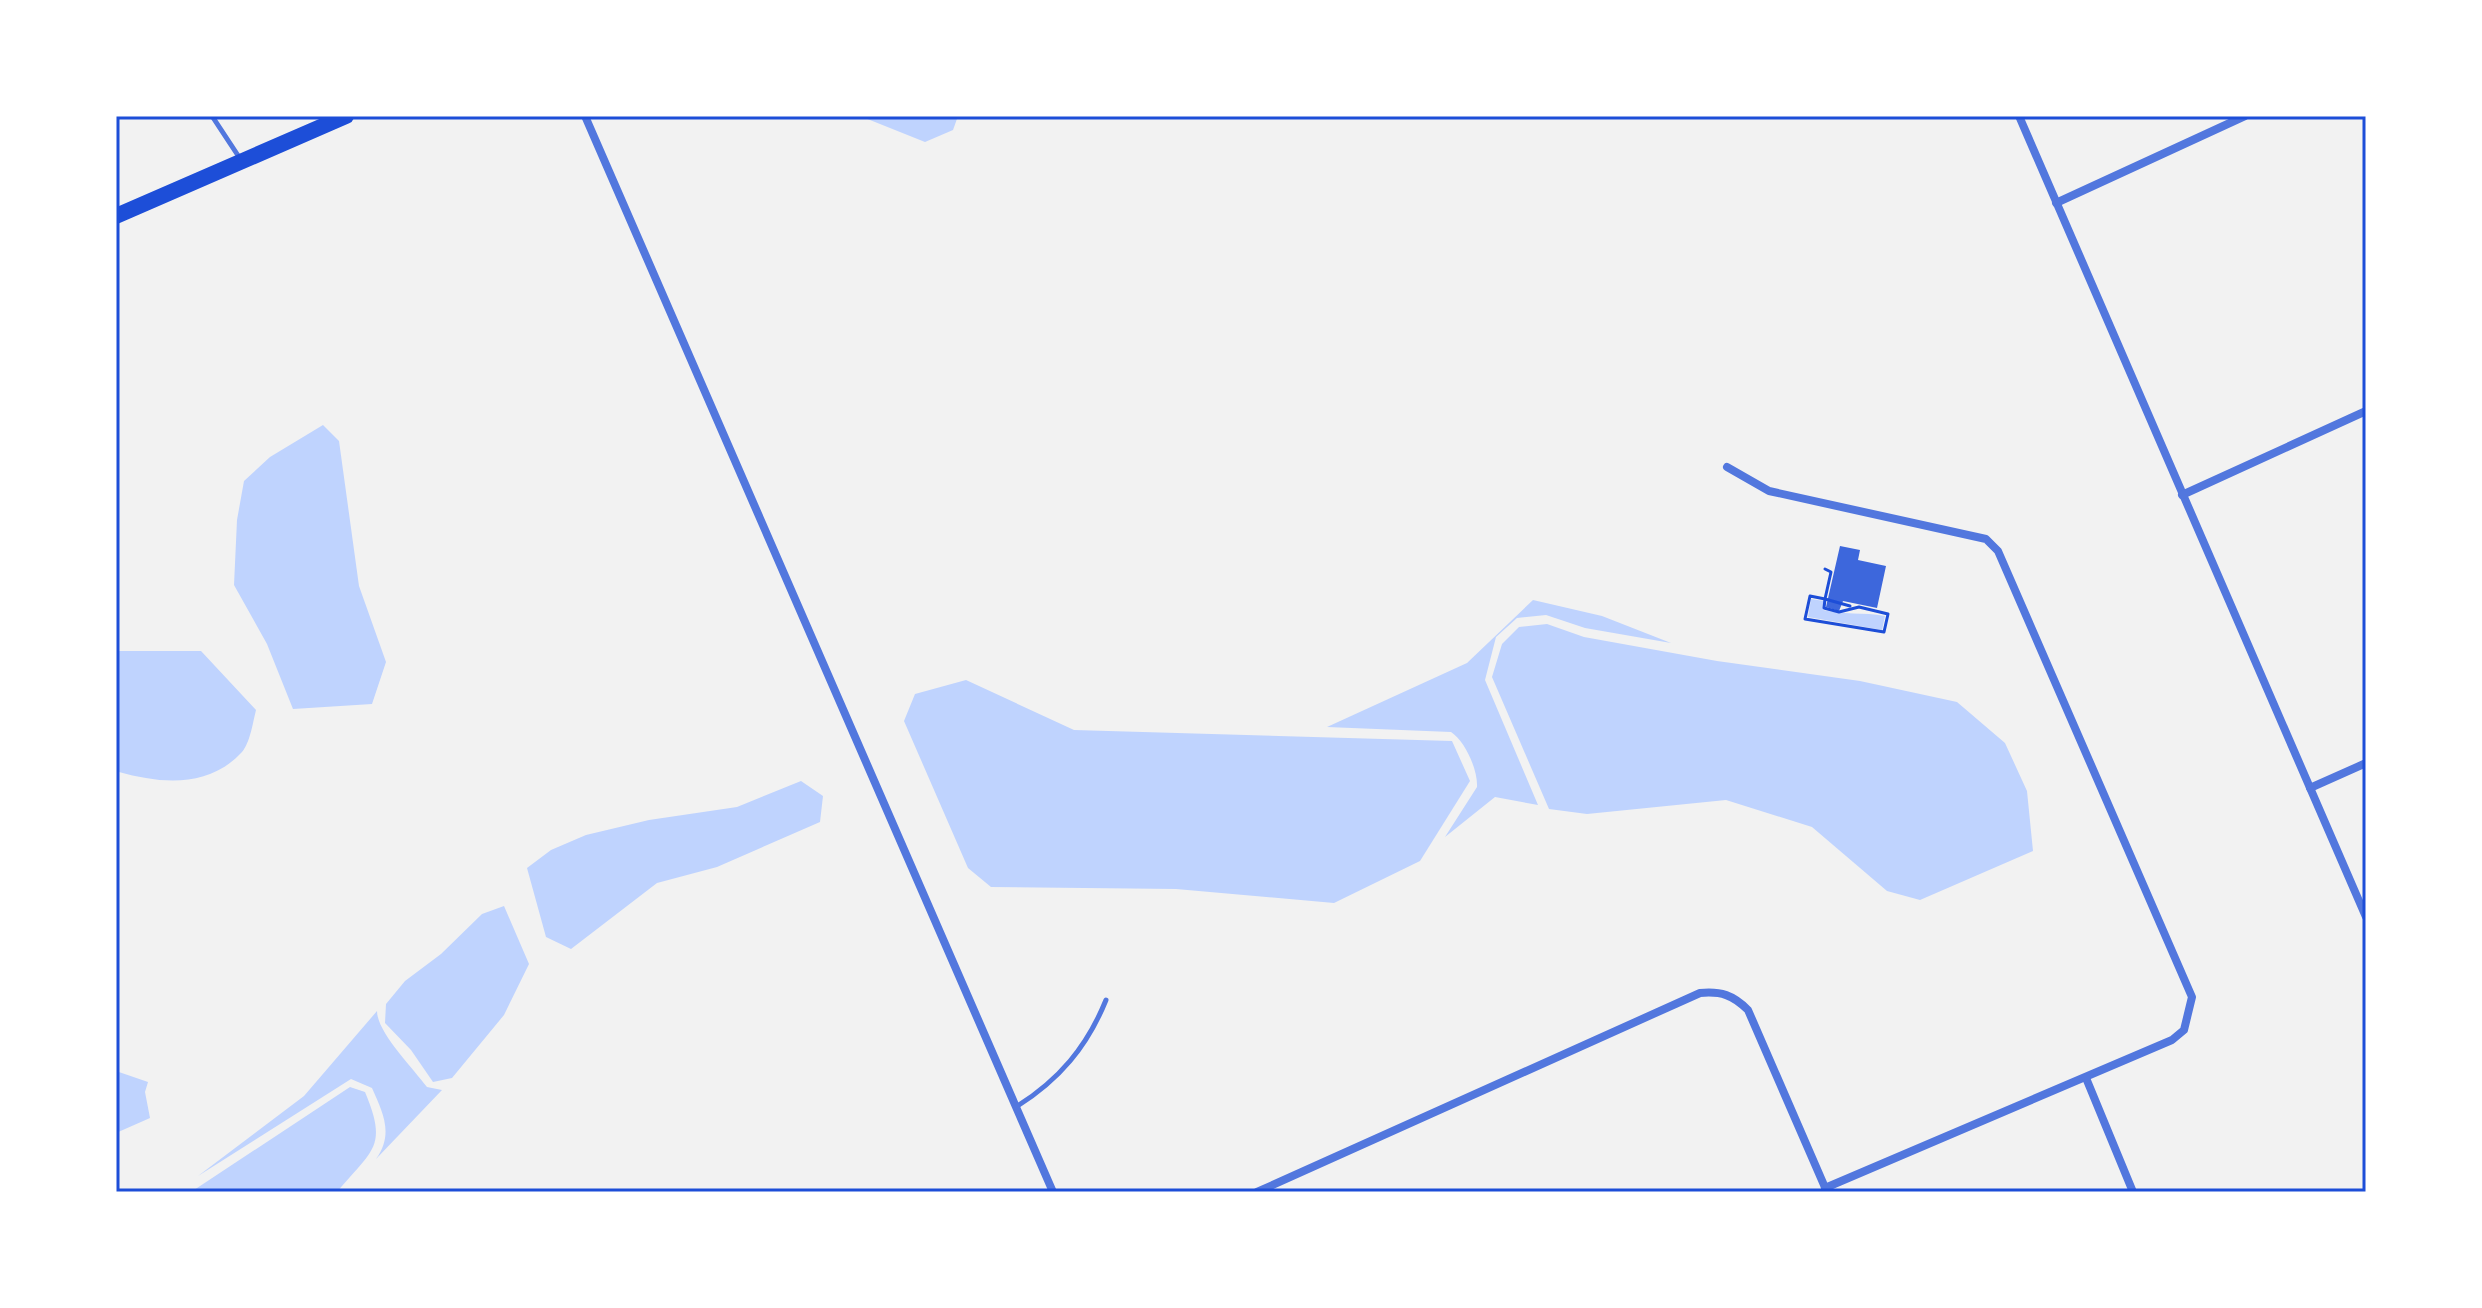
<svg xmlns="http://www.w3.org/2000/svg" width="2482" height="1308" viewBox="0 0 2482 1308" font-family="'Fira Sans',sans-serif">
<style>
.water{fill:#bfd3fe}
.building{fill:#3d67dc}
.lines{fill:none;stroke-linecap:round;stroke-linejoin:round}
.path{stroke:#1d4ed8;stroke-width:3}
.service{stroke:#5277de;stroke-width:5}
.minor{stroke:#5277de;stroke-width:8}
.secondary{stroke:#1d4ed8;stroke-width:16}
.neatline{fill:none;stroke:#1d4ed8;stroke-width:3}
</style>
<rect width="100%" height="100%" fill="#f2f2f2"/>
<g class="water">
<path d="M860,116H958L953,130L925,142Z"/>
<path d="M323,425L339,441L359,586L386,662L372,704L293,709L267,644L234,585L237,520L244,481L270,457Z"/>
<path d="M1811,599L1824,601L1823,610C1843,615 1863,612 1885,616L1882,630L1808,617Z"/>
<path d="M1533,600L1602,616L1671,643L1585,628L1546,615L1517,618L1496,637L1485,680L1538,805L1495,797L1445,837L1477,787C1478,770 1465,741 1451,732L1327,727L1467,663Z"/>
<path d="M1547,624L1584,637L1717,661L1860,681L1957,702L2005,743L2027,791L2033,851L1920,900L1887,891L1812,827L1726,800L1587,814L1549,809L1492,677L1502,644L1519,627Z"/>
<path d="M116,651H201L256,710C253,722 250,743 242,752C209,788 162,784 119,772L116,769Z"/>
<path d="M966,680L1074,730L1452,741L1470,781L1420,861L1334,903L1176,889L991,887L968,868L904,721L915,694Z"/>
<path d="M801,781L823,796L820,822L717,867L657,883L571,949L546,937L527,868L551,850L586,835L649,820L737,807Z"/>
<path d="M504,906L529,964L504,1015L452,1078L433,1082L411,1050L385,1023L386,1004L405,981L441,954L482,914Z"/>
<path d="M377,1011C377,1032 412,1067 427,1087L442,1090L376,1159C394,1134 383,1113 372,1088L351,1079L198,1176L304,1096Z"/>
<path d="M116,1071L148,1082L145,1092L150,1118L116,1133Z"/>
<path d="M350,1087L365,1092C388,1147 373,1149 337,1192H191Z"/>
</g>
<path class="building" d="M1840,546L1860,550L1858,560L1886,566L1877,608L1843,601L1839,611L1826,607Z"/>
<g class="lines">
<g class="path">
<path d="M1825,569L1831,572L1825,599L1850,606"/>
<path d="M1810,596L1825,599L1824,608L1839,612L1859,607L1888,614L1884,632L1805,619Z"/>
</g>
<g class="service">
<path d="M212,116L239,157"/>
<path d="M1016,1107C1059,1080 1087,1047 1106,1000"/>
</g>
<g class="minor">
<path d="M585,116L1053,1192"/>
<path d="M2019,116L2366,917"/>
<path d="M2056,203L2245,116"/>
<path d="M1727,467L1769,491L1986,539L1998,551L2192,997L2184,1030L2172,1040L1825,1188"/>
<path d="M2182,495L2366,411"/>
<path d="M2310,788L2366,763"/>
<path d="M2086,1078L2133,1192"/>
<path d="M1257,1192L1700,993C1721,991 1733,995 1748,1010L1827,1192"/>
</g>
<path class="secondary" d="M116,216L346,116"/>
</g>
<rect width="2482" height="1308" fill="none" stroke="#ffffff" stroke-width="236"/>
<rect x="118" y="118" width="2246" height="1072" class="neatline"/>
</svg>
